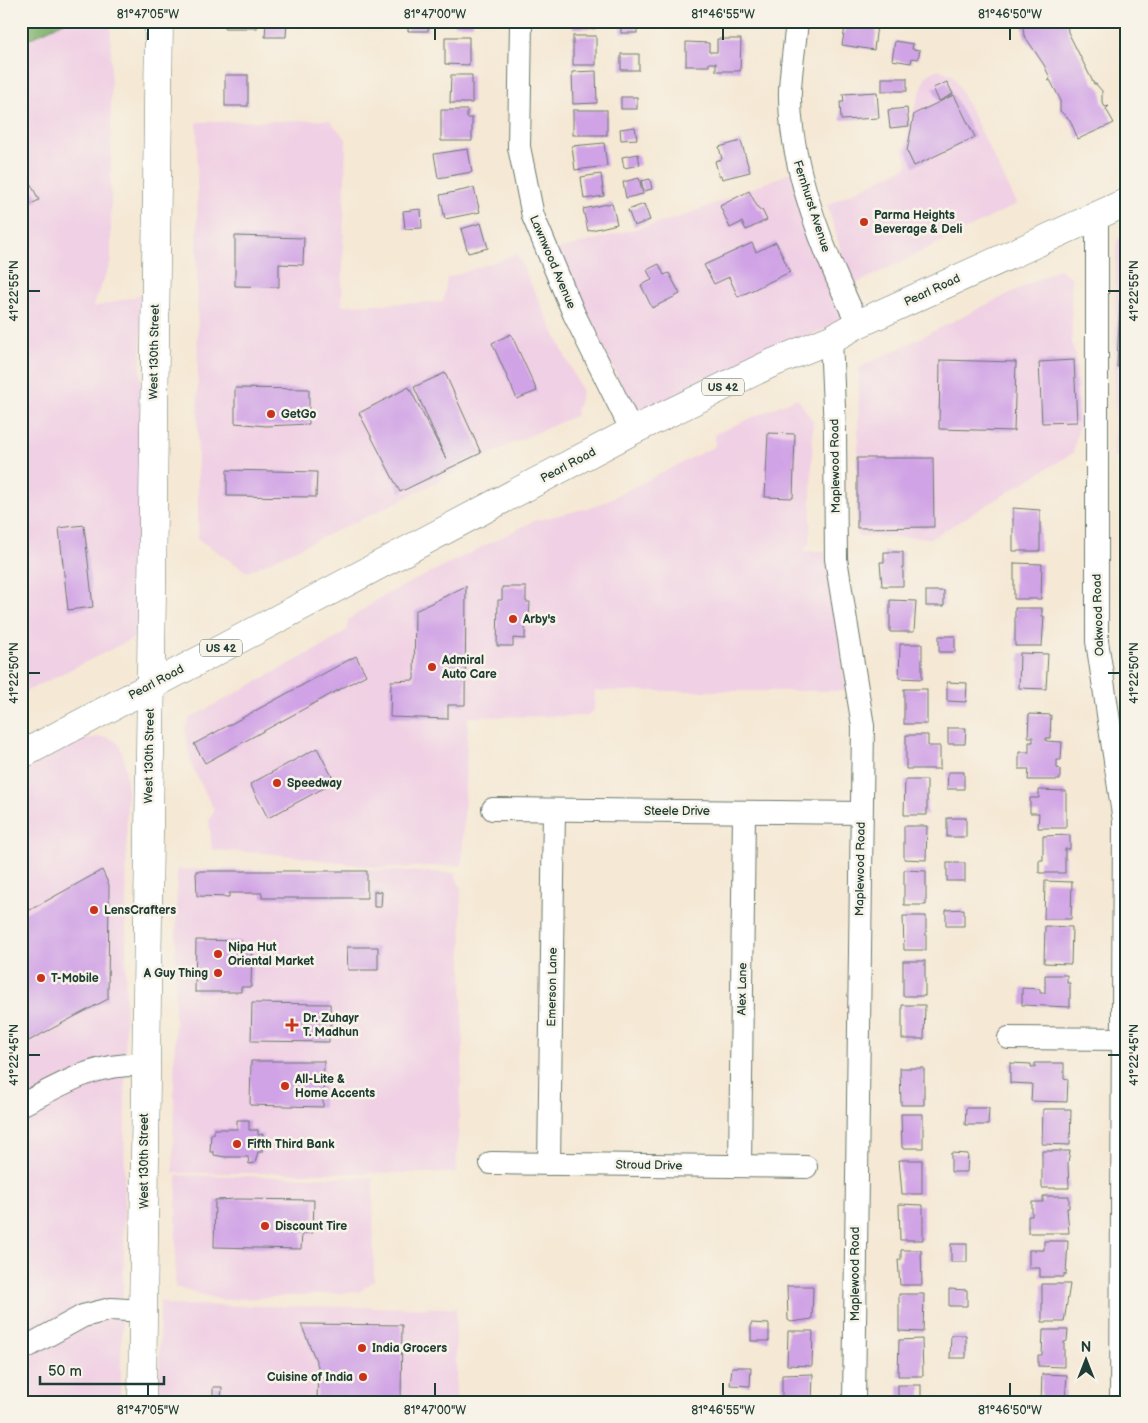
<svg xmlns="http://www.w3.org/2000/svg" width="1148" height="1423" viewBox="0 0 1148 1423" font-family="'Balsamiq Sans',sans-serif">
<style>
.built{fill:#f0d0e4}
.forest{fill:#81b36e;stroke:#507851}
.building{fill:#d0a2e6}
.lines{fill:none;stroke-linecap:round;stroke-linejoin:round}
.minor-casing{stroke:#6a796c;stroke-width:24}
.major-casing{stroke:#6a796c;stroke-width:29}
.minor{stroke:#fff;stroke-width:22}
.major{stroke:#fff;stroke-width:28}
.ticks{fill:none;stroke:#1f3d34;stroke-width:2}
.poi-dot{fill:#c8321e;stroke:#f7f3e8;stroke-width:2}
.labels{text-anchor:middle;stroke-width:5;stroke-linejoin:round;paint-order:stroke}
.shield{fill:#f7f3e8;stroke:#60746a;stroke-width:1}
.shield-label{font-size:11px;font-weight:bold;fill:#1f3d34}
.street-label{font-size:12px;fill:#1f3d34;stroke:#f7f3e8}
.poi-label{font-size:12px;font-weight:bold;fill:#1f3d34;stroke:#f7f3e8;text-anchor:start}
.neatline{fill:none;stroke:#1f3d34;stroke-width:2}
.ticks-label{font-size:12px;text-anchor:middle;fill:#1f3d34}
</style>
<rect width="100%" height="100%" fill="#f7f3e8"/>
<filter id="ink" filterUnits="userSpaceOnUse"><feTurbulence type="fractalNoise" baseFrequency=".02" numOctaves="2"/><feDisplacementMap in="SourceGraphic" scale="10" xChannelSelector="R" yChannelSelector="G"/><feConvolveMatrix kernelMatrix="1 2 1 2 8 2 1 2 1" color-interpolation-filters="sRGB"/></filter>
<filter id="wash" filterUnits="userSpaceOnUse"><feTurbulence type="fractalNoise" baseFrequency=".0096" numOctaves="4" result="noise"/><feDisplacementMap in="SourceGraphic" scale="20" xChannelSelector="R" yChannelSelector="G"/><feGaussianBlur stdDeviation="1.12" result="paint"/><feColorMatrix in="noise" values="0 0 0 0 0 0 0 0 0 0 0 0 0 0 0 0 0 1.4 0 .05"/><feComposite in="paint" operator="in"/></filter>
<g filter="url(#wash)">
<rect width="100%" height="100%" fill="#f5e8d4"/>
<g class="built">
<path d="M66,21H104L111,26V261L93,307L141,295L140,635L21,694V43Z"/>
<path d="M938,69L953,75L1017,204L852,286L827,205L908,166L904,150L914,109L926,76Z"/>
<path d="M329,120L346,139L342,305L443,302L447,278L517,254L582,392L575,416L511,444L379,511L247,572L198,539L197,122Z"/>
<path d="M792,172L846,319L637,416L555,250L681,217Z"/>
<path d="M1127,236V457H1114L1116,254L1117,240Z"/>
<path d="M1059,269L1071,277L1072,345L1076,357L1080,422L1073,453L932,538L857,536L859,368Z"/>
<path d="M797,398L813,421L810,541L804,551H825L846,691H595L594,710L588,716L468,717L462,865L380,868L275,854L212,850L209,821L214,810L191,765L185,728L190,718L330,642L347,630L348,620L383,596L534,521L596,506L715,446V434Z"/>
<path d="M99,737H108L118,743L124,757L127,779L124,1249L120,1402H21V773L82,740Z"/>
<path d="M177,869L370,870L454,873L461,888L463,1049L456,1173H173Z"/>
<path d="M177,1175L373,1178L374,1281L359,1292L221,1300L175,1287Z"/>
<path d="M160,1300L170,1305L456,1308V1402H159Z"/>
</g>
<path class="forest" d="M21,21H66L21,43Z"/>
<g id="blocks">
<g class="building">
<rect x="225" y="21" width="32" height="7"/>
<path d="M266,21H287L286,37H265Z"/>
<path d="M408,21H429L428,31H408Z"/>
<rect x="454" y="21" width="19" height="4"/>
<rect x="573" y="21" width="23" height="7"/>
<rect x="621" y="21" width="16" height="12"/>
<path d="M722,21H743L742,27H722Z"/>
<path d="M846,21L877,25L874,50L842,45Z"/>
<path d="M1022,21H1067L1068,32L1094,84H1096L1102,91V102L1105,107L1109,106L1106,109L1114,123L1078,139L1070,120L1060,111V99L1050,80L1048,81L1050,78L1044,65L1024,35Z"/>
<rect x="573" y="36" width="23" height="29"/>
<path d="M445,37H469V65L445,64Z"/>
<path d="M717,39H741L740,71H716V63H709V66H686V42L709,43V52H717Z"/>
<path d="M895,41L913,44L912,49L920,50L918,59L912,58L911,63L892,60Z"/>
<rect x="621" y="54" width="18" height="16"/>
<path d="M596,71L597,103L573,104L572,72Z"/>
<rect x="225" y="75" width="23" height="31"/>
<path d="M451,75H472V103H450Z"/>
<rect x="882" y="78" width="25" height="13"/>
<path d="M947,82L953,94L939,101L933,88Z"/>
<path d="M877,92L879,118L841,120L840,102H844L843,94Z"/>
<path d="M954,95L975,137L914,166L907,151L914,114Z"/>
<rect x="621" y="97" width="16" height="12"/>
<path d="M907,108L909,126L890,128L888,110Z"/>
<path d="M441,110H467V118H472V141H441Z"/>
<rect x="573" y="110" width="34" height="25"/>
<path d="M635,127L637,139L621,140L620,129Z"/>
<path d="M741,141L750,172L722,179L721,176H719L715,161L722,159L719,147Z"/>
<path d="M604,143L607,166L575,170L572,146Z"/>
<path d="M468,149L472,172L438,178L434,154Z"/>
<path d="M638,154L640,165L624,168L622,157Z"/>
<path d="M21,165L39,200L21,209Z"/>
<path d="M601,174L604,196L584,199L581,177Z"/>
<path d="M639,178L643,194L626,198L623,182Z"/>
<path d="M650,179L652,189L644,191L641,181Z"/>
<path d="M474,188L480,212L445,219L440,195Z"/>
<path d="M749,191L759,210H762L767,220L746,230L742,222L730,228L720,206Z"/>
<path d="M612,203L617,224L588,231L583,209Z"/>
<path d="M644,204L650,220L634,226L628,210Z"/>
<path d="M421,209L422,228L405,229L403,211Z"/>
<path d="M481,223L488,248L468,253L461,229Z"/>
<path d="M235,236L304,238L303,265L279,264V287L235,286Z"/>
<path d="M776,242L790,272L738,297L729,277L714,284L704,265L752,243L756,252Z"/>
<path d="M659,264L664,275L669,273L680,294L652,308L641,285L652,280L647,270Z"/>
<path d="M1127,297V363L1117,367L1120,300Z"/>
<path d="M511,334L537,391L517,399L492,343Z"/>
<path d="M940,360L1016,362L1014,431L939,429Z"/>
<path d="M1074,360L1077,422L1042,423L1039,362Z"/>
<path d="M445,373L481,453L400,492L359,413L409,387L446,459L414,387Z"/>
<path d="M235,388L309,389V424L266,426L235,423Z"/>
<path d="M768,433L795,434L793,498L765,497Z"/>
<path d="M857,458H933L934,527L857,528Z"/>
<path d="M227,470L317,472L316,497L227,496Z"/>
<path d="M1013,508L1040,510V551H1013Z"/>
<path d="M84,525L93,607L68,610L59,528Z"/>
<path d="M884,552H903V586H882L880,562H884Z"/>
<path d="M1014,563L1042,564L1041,599H1014Z"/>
<path d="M466,586L465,705H448V719L390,717L391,681L414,680L415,611Z"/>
<path d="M502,587H526V602H530L529,619H525V639L513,638V646H497L498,600H502Z"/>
<rect x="926" y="591" width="18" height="15"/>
<path d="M890,600L916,601L914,632H890Z"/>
<path d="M1015,608H1042V616H1044L1042,646H1015Z"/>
<rect x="939" y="636" width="16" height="16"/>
<path d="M900,644H922V679L899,678Z"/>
<path d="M1020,653L1048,654L1046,689L1019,688Z"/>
<path d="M356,656L366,675L205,763L194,744Z"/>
<path d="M947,682L967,683L966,702L947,701Z"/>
<rect x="904" y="689" width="23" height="35"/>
<path d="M1029,714L1051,715L1050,738H1046V741L1062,742L1061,760H1057V768L1060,769V780H1028L1029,769H1019V752H1029V742H1033V737H1028Z"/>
<path d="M948,728H966L965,744H948Z"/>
<path d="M906,735H928V746H940V769H906Z"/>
<path d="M317,748L335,782L268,818L250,784Z"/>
<path d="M948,772H964V789H947Z"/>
<path d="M905,780H927V815H904Z"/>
<path d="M1039,790L1066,791V828H1038L1039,813H1030V798H1039Z"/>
<rect x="947" y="818" width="19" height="19"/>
<path d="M904,826H927L926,860L904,859Z"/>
<path d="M1070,835V849H1065V873H1039V860H1043V836Z"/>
<rect x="947" y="863" width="18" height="18"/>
<path d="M102,870L109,885L108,999L21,1045V915Z"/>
<path d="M904,870L926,871V905H904Z"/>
<path d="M196,871H367V898H262V893H229V897L197,896Z"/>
<path d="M1045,881L1072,882L1071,919H1044Z"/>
<path d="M374,891L382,892L381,907H374Z"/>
<path d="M964,909V926H946V910Z"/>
<path d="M903,916H926V950H904Z"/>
<path d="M1045,926L1072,927L1071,964L1044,963Z"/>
<path d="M196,940L241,941V949H252L251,987H241V992H195Z"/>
<path d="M347,947H378V970H348Z"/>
<rect x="903" y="961" width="22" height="35"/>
<path d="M1045,975H1067V983H1070V1007L1022,1005V988L1040,989V993H1045Z"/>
<path d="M252,1003L330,1004L331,1025H329V1042L251,1041Z"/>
<path d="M902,1005H925L924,1039H902Z"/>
<path d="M251,1061H324L323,1107L250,1105Z"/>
<path d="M1010,1063L1031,1064V1067H1035V1063H1064V1078L1068,1079L1067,1102L1031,1101L1032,1084L1010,1083Z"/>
<path d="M900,1068H924V1105H901Z"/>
<path d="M966,1108H989L988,1125H965Z"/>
<path d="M1043,1109H1071L1070,1145L1042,1144Z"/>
<path d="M901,1114H923V1148H902Z"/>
<path d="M237,1120H249V1130H258V1135L263,1134L262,1152H258L255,1163L249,1164L248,1157H225L214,1155V1152H210L211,1134H214V1129H237Z"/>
<path d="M1042,1151H1070L1068,1162L1069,1188H1042Z"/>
<path d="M951,1153L968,1154L967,1172H951Z"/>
<path d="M899,1160H922V1194H902Z"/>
<path d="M1043,1196H1069V1208H1067L1069,1233H1028V1216H1032V1202H1043Z"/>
<path d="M238,1199L314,1200L313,1233H302L301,1249L214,1247L215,1200Z"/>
<path d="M899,1204L923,1205V1240H900Z"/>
<path d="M1044,1241H1068L1066,1275L1064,1273V1277H1040V1268H1029V1250H1044Z"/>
<rect x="951" y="1244" width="16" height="18"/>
<path d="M901,1250H921L922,1285H900L898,1260H901Z"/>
<path d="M1042,1284H1070L1064,1322H1042Z"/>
<path d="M787,1286H813L812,1319L791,1322L788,1320Z"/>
<path d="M949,1289L967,1290V1306H949Z"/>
<path d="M899,1294H924L923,1332L899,1331Z"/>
<path d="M751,1323L769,1324V1341H751Z"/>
<path d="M301,1324L402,1325L401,1402H317L318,1366Z"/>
<path d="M1043,1330H1068L1067,1341L1064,1342V1367L1038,1366V1355H1042Z"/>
<path d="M788,1331H813L812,1366L787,1365Z"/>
<path d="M951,1335H966V1358H950Z"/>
<path d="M922,1339L923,1376H898L899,1340Z"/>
<path d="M732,1367H751L750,1386L730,1385Z"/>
<path d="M813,1374L812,1402H782V1375Z"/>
<path d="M1042,1374L1067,1375L1065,1399L1067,1402H1041Z"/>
<rect x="898" y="1385" width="23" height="17"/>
<path d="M213,1387H222L221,1401H213Z"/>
</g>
</g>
</g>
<g filter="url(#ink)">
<use href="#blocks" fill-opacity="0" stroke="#6a796c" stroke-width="1"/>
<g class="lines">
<defs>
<g id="minor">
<path d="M521,21L519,147L533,216L574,314L632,431"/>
<path d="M797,21C795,44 791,67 790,90C788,164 826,258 858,324"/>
<path d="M1097,216V641L1124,821L1121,1402"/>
<path d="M831,339L835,431L836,559L863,726L854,1402"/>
<path d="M493,809L861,813"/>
<path d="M1009,1038L1127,1039"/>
<path d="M21,1105C65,1083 93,1063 145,1065"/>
<path d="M491,1163L806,1167"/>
<path d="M549,1164L554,810"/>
<path d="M740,1166L744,812"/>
<path d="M21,1350L83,1316L111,1309L143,1311"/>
</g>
<g id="major">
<path d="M21,755L632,431L770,364L831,339L858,324L1127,202"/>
<path d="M142,1402L159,21"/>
</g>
</defs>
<use href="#minor" class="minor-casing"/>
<use href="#major" class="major-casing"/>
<use href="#minor" class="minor"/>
<use href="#major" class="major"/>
</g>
</g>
<path class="ticks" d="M148,28V40M435,28V40M723,28V40M1010,28V40M28,291H40M1108,291H1120M28,673H40M1108,673H1120M28,1055H40M1108,1055H1120M148,1383V1396M435,1383V1396M723,1383V1396M1010,1383V1396"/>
<g class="poi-dot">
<circle cx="864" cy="222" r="5"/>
<circle cx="271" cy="414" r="5"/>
<circle cx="513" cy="619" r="5"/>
<circle cx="432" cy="667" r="5"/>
<circle cx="277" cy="783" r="5"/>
<circle cx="94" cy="910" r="5"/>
<circle cx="218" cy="954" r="5"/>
<circle cx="218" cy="973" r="5"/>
<circle cx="41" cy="978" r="5"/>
<path d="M289.5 1017.5h5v5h5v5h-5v5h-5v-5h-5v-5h5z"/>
<circle cx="285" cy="1086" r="5"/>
<circle cx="237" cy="1144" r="5"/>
<circle cx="265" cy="1226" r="5"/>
<circle cx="362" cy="1348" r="5"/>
<circle cx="363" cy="1377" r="5"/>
</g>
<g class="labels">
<g class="shield">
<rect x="702" y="378.5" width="42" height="17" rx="4"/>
<rect x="200" y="639.5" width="42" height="17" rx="4"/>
</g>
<g class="shield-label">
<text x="723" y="391">US 42</text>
<text x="221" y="652">US 42</text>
</g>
<g class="street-label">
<text transform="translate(812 206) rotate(72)" y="4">Fernhurst Avenue</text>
<text transform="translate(553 262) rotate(67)" y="4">Lawnwood Avenue</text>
<text transform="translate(932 290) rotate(-25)" y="4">Pearl Road</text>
<text transform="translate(154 352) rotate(-89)" y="4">West 130th Street</text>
<text transform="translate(568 465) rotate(-28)" y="4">Pearl Road</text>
<text transform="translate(835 466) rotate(-91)" y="4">Maplewood Road</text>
<text transform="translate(1098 615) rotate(-92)" y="4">Oakwood Road</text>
<text transform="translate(156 682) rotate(-28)" y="4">Pearl Road</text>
<text transform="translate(149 756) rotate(-89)" y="4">West 130th Street</text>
<text x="677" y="815">Steele Drive</text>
<text transform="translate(860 869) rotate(-89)" y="4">Maplewood Road</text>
<text transform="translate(552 987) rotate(-89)" y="4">Emerson Lane</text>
<text transform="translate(742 989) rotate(-89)" y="4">Alex Lane</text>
<text transform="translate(144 1161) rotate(-90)" y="4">West 130th Street</text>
<text transform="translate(649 1165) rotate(1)" y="4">Stroud Drive</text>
<text transform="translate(855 1274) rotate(-90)" y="4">Maplewood Road</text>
</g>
<g class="poi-label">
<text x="874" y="219">Parma Heights<tspan x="874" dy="14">Beverage &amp; Deli</tspan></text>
<text x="281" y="418">GetGo</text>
<text x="523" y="623">Arby's</text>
<text x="442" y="664">Admiral<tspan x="442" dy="14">Auto Care</tspan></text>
<text x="287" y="787">Speedway</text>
<text x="104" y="914">LensCrafters</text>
<text x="228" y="951">Nipa Hut<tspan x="228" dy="14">Oriental Market</tspan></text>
<text x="208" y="977" text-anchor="end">A Guy Thing</text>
<text x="51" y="982">T-Mobile</text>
<text x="303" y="1022">Dr. Zuhayr<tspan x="303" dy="14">T. Madhun</tspan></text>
<text x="295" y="1083">All-Lite &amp;<tspan x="295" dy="14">Home Accents</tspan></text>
<text x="247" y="1148">Fifth Third Bank</text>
<text x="275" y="1230">Discount Tire</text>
<text x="372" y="1352">India Grocers</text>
<text x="353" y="1381" text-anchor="end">Cuisine of India</text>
</g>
</g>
<rect width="1148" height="1423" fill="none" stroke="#f7f3e8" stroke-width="55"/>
<g transform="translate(1086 1360)" stroke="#f7f3e8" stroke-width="4" paint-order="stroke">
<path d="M0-4L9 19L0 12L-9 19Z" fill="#1f3d34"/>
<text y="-8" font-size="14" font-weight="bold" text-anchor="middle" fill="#1f3d34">N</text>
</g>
<path d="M40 1376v8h124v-8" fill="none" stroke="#1f3d34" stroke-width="2.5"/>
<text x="48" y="1376" font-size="15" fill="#1f3d34" stroke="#f7f3e8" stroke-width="4" paint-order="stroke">50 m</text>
<rect x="28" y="28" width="1092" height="1368" class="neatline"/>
<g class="ticks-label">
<text x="148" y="18">81°47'05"W</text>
<text x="435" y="18">81°47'00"W</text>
<text x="723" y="18">81°46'55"W</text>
<text x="1010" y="18">81°46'50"W</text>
<text transform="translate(14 291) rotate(-90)" y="4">41°22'55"N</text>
<text transform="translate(1134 291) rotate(-90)" y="4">41°22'55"N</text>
<text transform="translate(14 673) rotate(-90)" y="4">41°22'50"N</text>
<text transform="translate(1134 673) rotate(-90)" y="4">41°22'50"N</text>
<text transform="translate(14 1055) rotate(-90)" y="4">41°22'45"N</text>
<text transform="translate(1134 1055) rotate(-90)" y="4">41°22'45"N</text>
<text x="148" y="1414">81°47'05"W</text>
<text x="435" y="1414">81°47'00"W</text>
<text x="723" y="1414">81°46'55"W</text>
<text x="1010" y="1414">81°46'50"W</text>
</g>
</svg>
